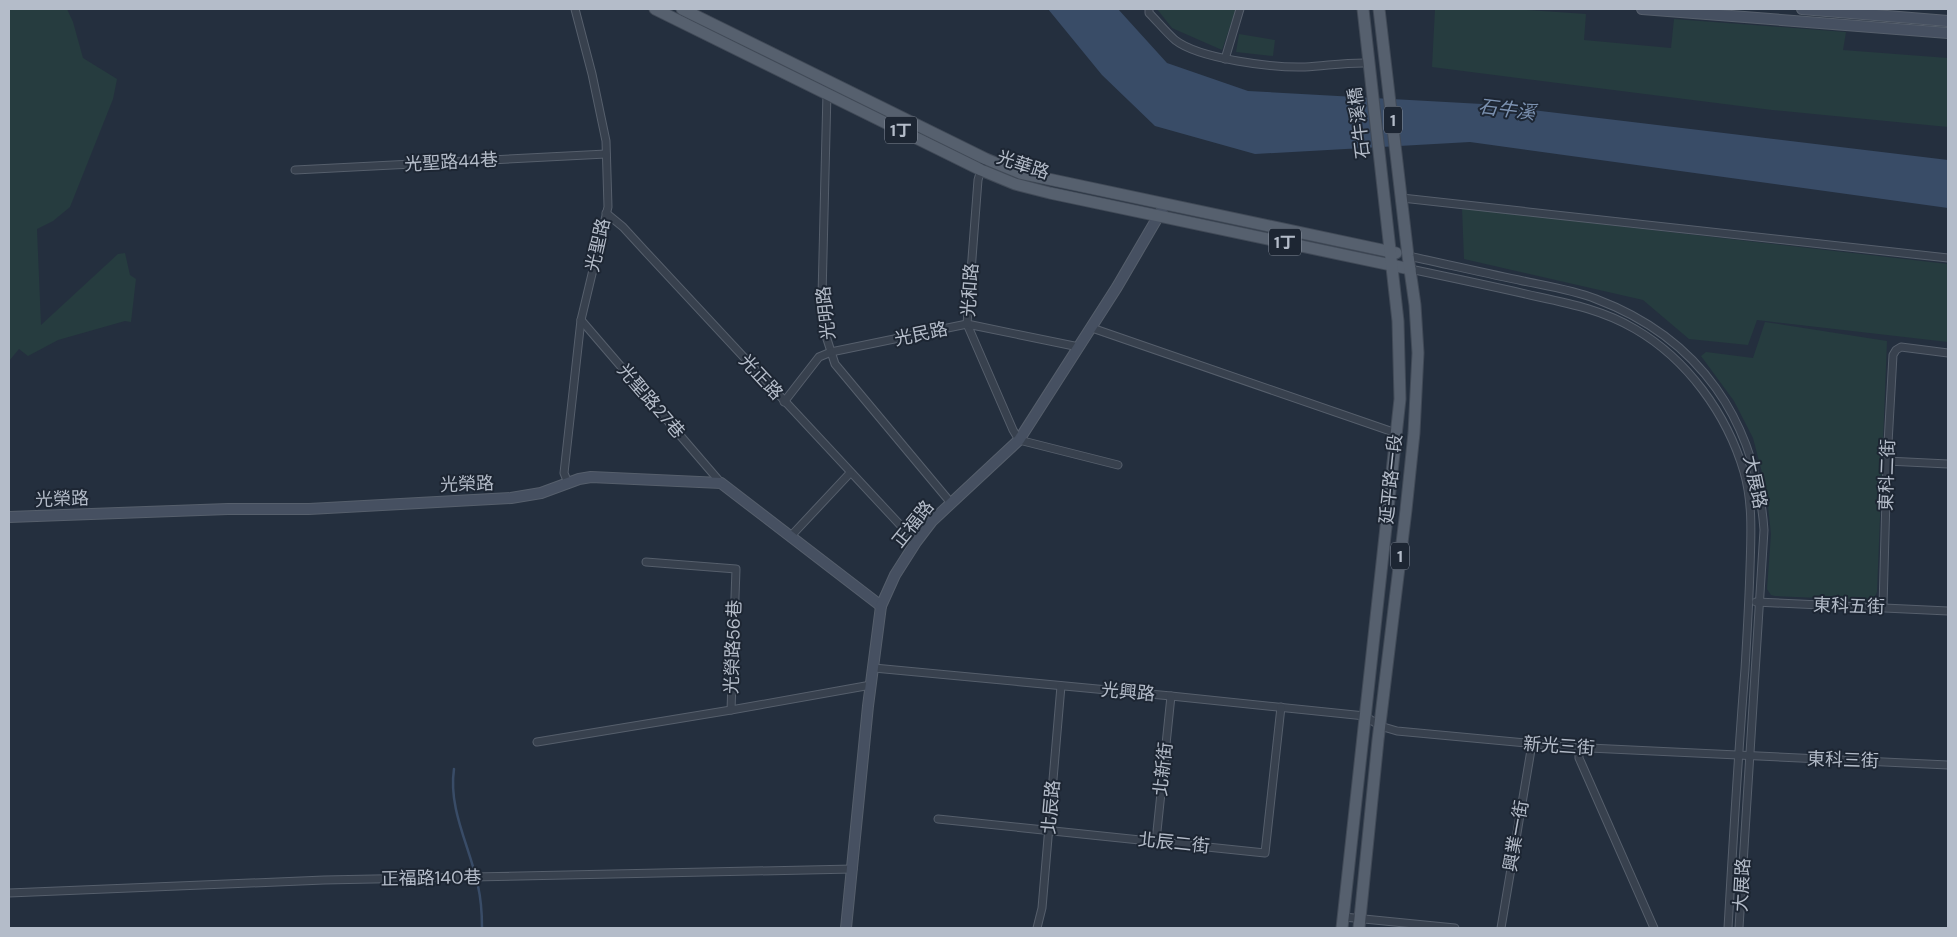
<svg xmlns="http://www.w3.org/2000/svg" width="1957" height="937" viewBox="0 0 1957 937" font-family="'DM Sans','Noto Sans TC',sans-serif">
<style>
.green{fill:#263c3f}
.water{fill:#394c67}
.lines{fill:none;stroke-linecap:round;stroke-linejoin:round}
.stream{stroke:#394c67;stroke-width:2.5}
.street-casing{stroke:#565f6c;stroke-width:9}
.secondary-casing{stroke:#565f6c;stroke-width:12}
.primary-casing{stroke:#414a57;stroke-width:13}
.street{stroke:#38414e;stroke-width:7}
.secondary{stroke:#465061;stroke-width:10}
.primary{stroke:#56606e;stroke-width:11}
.labels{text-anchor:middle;stroke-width:4;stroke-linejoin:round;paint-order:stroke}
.shield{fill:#1d2633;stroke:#878f9c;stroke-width:1}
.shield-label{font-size:16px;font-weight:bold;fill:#b4bcc9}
.street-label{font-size:18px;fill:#b4bcc9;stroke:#1d2633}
.water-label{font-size:19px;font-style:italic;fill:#7c92b1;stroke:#1d2633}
</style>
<rect width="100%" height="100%" fill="#242f3e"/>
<g class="green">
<path d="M9,9H67L73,22L83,58L117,79L113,99L70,207L53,221L37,229L41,325L118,254L125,253L130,275L136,279L131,322L125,321L58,340L28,356L19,349L9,361Z"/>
<path d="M1157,9H1236L1222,50L1172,28Z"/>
<path d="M1435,9H1513L1586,14L1584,40L1671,48L1674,19L1846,32L1843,50L1948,58V127L1772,110L1432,67Z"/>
<path d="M1239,34L1275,40L1273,56L1236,52Z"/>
<path d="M1462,208L1948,264V342L1757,320L1748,345L1689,339L1643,300L1464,259Z"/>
<path d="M1765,322L1887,341L1877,592L1875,596L1869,600L1775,596L1771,595L1767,589L1771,534L1766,488L1753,438L1734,401L1701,356L1706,352L1753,358Z"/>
</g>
<path class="water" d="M1048,9H1118L1167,63L1248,91L1482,104L1948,160V208L1470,142L1255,154L1155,126L1102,75Z"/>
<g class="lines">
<path class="stream" d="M454,769C448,809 470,847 478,886C481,899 482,914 482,928"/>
<defs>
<g id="street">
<path d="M1149,9V13C1157,21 1166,32 1175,40C1199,59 1274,68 1305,67C1326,66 1347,62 1369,63"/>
<path d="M1225,59L1240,9"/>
<path d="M827,92L822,296L826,336L835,364L951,503"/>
<path d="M982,166L978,180L967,324L1013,430L1019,440L1118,465"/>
<path d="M295,170L606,154"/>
<path d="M1402,198L1948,258"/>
<path d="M606,213L623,227L645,251L916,542"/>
<path d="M1408,256C1446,264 1484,273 1523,281C1547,286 1573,290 1596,299C1700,338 1756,421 1764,530L1739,928"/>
<path d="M1410,269C1453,278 1496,287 1539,297C1572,304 1605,311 1635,329C1687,359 1727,414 1744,472C1753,503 1751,536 1750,568C1749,602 1747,636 1745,669C1738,756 1733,842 1728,928"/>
<path d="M581,320L721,483"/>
<path d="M1092,328L1396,433"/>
<path d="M784,402L819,357L831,352L967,324L1079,347"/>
<path d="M1887,461L1948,464"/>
<path d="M568,483L564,473L581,320L608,207L606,141L592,74L575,9"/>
<path d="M791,536L850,473"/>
<path d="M646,562L736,569L731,710"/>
<path d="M1756,602L1948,611"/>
<path d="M1883,607L1887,461L1893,355L1896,350L1901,347L1948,353"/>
<path d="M874,668L1171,696L1365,716L1380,726L1397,731L1568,747L1948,765"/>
<path d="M537,742L731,710L871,685"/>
<path d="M1579,748V758L1654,928"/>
<path d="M938,819L1265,853L1281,707"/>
<path d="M1156,841L1171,696"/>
<path d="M9,893L324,880L853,869"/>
<path d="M1344,917L1455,928"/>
<path d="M1037,928L1042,908L1061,686"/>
<path d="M1501,928L1532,744"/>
</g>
<g id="secondary">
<path d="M1642,9L1948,33"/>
<path d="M1802,9L1948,21"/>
<path d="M9,517L228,509H309L511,498L541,493L579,479L591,477L721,483L881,606"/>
<path d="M846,928L868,706L881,606L895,575L916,542L932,521L1019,440L1117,287L1162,210"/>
</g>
<g id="primary">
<path d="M655,9L981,170L1015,184L1050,193L1410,269"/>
<path d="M682,9L986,159L1020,173L1396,253"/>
<path d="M1342,928L1400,399L1398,321L1363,9"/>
<path d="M1359,928L1378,740L1406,510L1414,433L1418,353L1415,305L1408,256L1379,9"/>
</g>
</defs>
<use href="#street" class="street-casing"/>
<use href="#secondary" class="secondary-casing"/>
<use href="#primary" class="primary-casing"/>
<use href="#street" class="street"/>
<use href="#secondary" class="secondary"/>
<use href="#primary" class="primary"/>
</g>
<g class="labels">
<g class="shield">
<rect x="1384" y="106.5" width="18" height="27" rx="4"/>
<rect x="885" y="116.5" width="32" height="27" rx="4"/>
<rect x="1269" y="228.5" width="32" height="27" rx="4"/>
<rect x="1391" y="542.5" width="18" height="27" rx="4"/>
</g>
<g class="shield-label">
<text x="1393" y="126">1</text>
<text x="901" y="136">1丁</text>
<text x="1285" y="248">1丁</text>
<text x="1400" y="562">1</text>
</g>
<g class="street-label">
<text transform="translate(1359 123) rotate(-97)" y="6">石牛溪橋</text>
<text transform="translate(451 162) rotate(-3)" y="6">光聖路44巷</text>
<text transform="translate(1023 165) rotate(18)" y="6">光華路</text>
<text transform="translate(598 245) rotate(-77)" y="6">光聖路</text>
<text transform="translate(970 290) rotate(-86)" y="6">光和路</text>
<text transform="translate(826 313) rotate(-96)" y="6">光明路</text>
<text transform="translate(921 334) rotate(-12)" y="6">光民路</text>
<text transform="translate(761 377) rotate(47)" y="6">光正路</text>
<text transform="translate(651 401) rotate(49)" y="6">光聖路27巷</text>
<text transform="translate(1887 475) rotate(-88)" y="6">東科二街</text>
<text transform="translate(1391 479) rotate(-84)" y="6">延平路一段</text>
<text transform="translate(1755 482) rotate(78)" y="6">大展路</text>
<text transform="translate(467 484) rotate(-2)" y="6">光榮路</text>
<text transform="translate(62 499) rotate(-2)" y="6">光榮路</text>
<text transform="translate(913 524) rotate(-51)" y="6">正福路</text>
<text transform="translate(1849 606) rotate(2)" y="6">東科五街</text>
<text transform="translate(733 647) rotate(-88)" y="6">光榮路56巷</text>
<text transform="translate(1128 692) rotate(5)" y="6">光興路</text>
<text transform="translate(1559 746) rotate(4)" y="6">新光三街</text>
<text transform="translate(1843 760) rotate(2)" y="6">東科三街</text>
<text transform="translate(1163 769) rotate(-84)" y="6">北新街</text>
<text transform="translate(1051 807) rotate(-85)" y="6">北辰路</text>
<text transform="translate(1516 836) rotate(-80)" y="6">興業一街</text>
<text transform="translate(1174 843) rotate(6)" y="6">北辰二街</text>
<text transform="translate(431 878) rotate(-1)" y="6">正福路140巷</text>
<text transform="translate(1742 885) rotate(-87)" y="6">大展路</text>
</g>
<g class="water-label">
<text transform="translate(1507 109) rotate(7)" y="7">石牛溪</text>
</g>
</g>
<rect width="1957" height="937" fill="none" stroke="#b4bcc9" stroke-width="20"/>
</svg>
